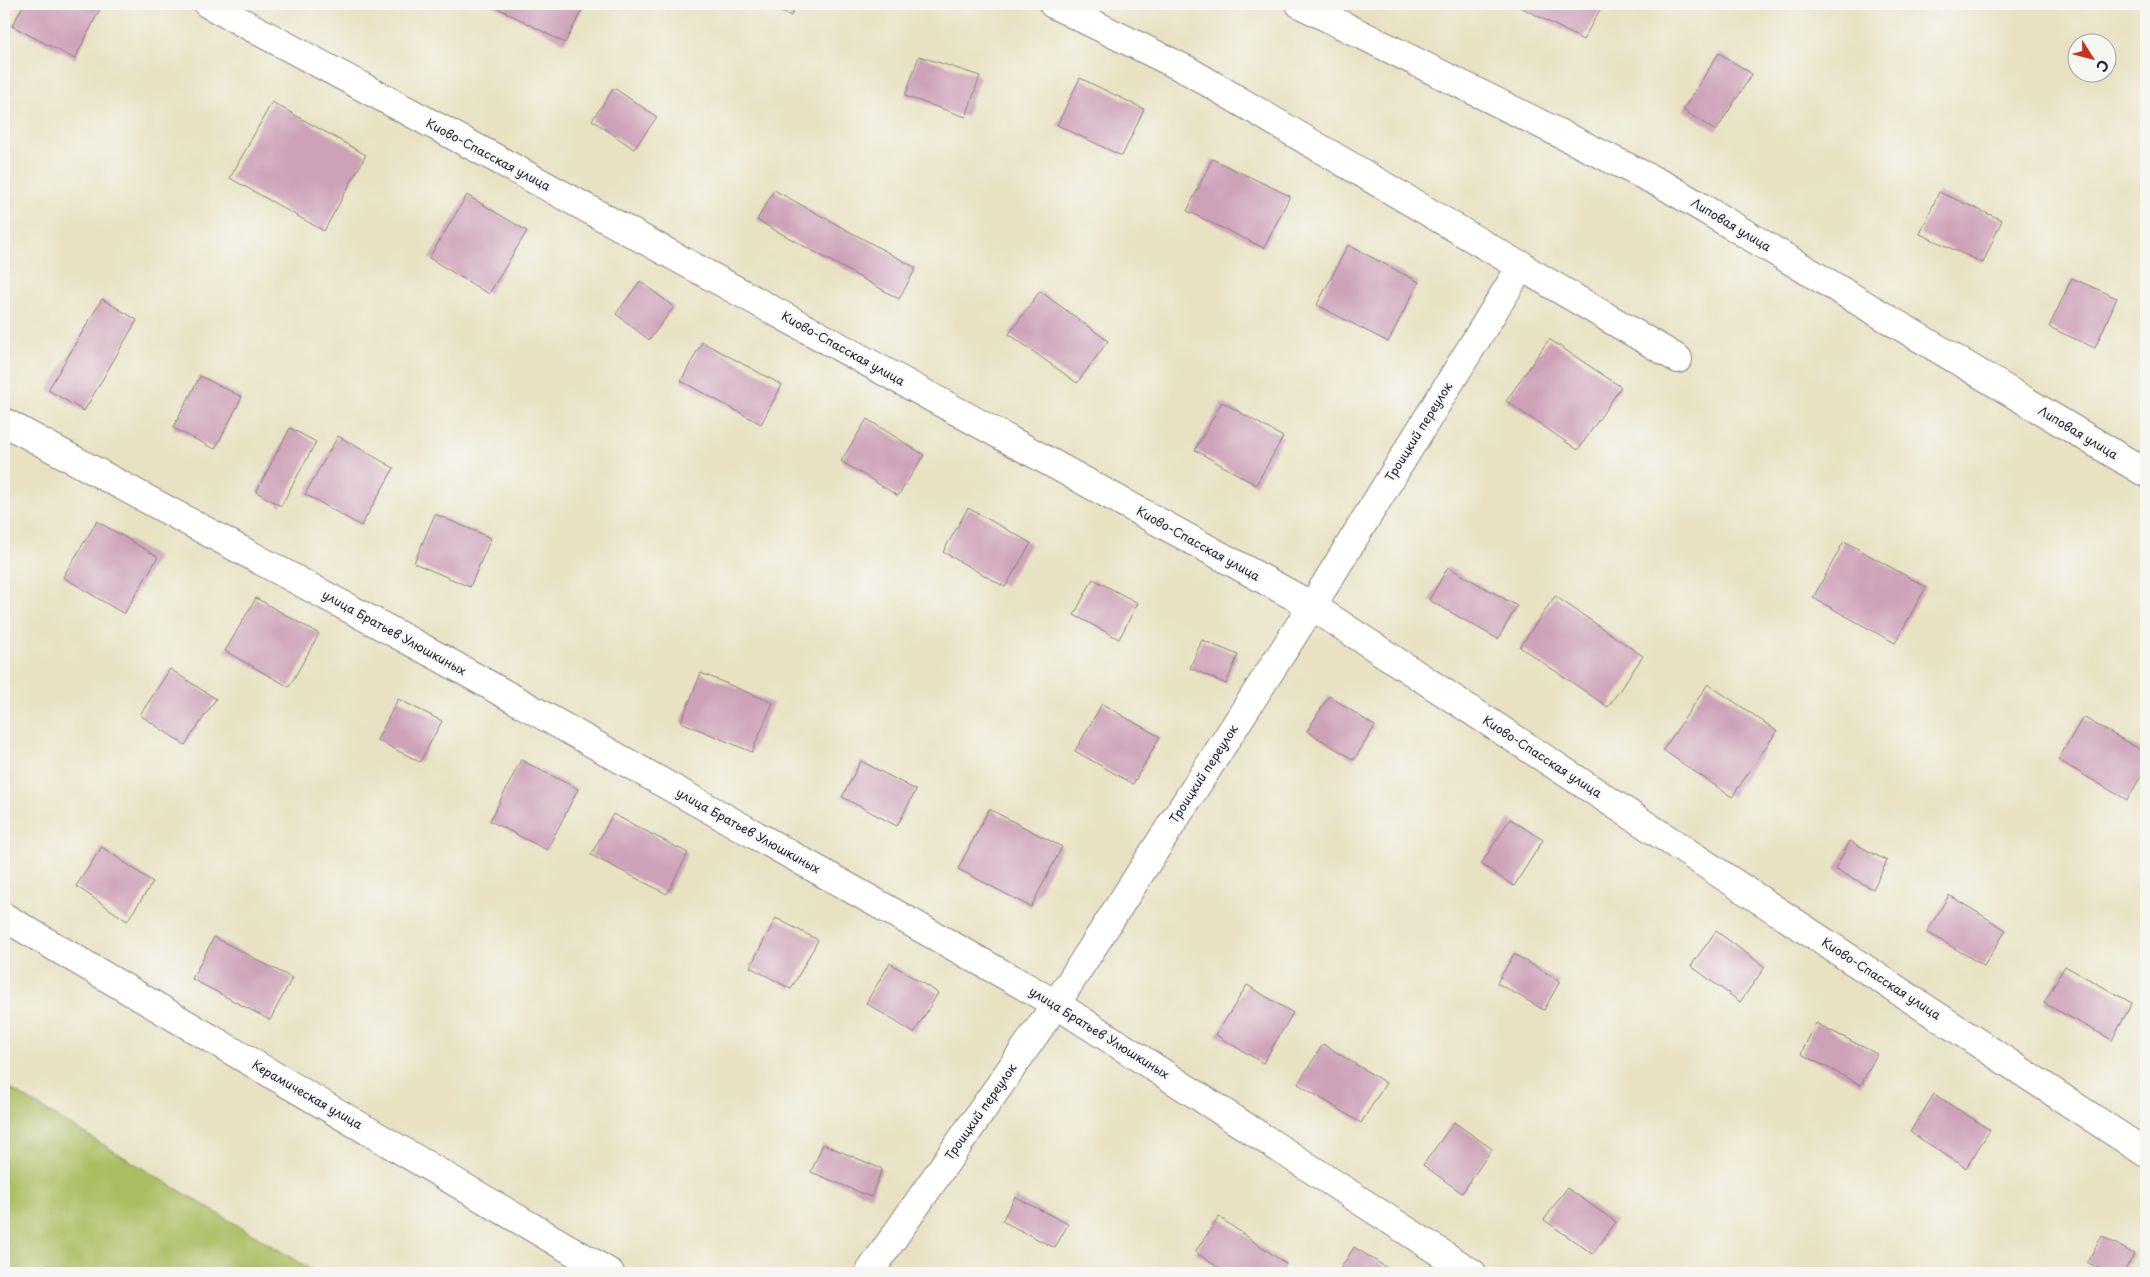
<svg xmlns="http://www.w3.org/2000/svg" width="2150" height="1277" viewBox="0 0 2150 1277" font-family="'Playpen Sans',sans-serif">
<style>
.green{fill:#aabd61;stroke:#66704e}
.building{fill:#cda1b8}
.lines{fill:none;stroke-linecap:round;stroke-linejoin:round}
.minor-casing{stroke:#85827e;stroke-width:30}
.minor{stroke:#fff;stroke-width:28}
.labels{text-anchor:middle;stroke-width:4;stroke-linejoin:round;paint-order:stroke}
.street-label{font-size:12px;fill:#22223b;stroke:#f6f6f2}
</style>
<rect width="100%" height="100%" fill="#f6f6f2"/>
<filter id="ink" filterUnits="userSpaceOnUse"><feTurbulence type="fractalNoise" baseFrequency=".02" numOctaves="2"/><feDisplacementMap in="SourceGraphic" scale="10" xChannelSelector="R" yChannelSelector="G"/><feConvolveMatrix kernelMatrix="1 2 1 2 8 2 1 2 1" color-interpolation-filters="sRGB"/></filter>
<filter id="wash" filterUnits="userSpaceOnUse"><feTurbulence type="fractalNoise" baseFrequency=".0096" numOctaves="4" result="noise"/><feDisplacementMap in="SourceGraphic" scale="20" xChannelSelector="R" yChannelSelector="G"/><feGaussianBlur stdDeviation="1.12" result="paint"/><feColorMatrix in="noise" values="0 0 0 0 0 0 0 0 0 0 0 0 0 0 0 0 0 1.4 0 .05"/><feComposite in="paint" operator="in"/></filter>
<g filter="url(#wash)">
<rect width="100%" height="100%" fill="#e8e2c2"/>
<path class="green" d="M4,1085L317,1273H4Z"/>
<g id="blocks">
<g class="building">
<path d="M24,4H90L100,9L75,59L12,26Z"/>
<path d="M490,4H585L565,43Z"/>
<path d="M762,4H796L791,16Z"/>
<path d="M1515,4H1603L1583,40Z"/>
<path d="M1719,53L1752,74L1716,131L1683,110Z"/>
<path d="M919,56L980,76L966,117L905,96Z"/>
<path d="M1080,78L1144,109L1122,156L1057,125Z"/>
<path d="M614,88L657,117L634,149L592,120Z"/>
<path d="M272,102L366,155L324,231L230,178Z"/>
<path d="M1212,159L1290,196L1264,248L1187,211Z"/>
<path d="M774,190L916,268L899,299L757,220Z"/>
<path d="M1939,192L2002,220L1983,263L1920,234Z"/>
<path d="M467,195L527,231L489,294L429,258Z"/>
<path d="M1348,245L1419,282L1388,342L1317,305Z"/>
<path d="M2072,278L2117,298L2095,348L2049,327Z"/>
<path d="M640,281L674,307L649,340L616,314Z"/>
<path d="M1040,291L1108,341L1077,383L1009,334Z"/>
<path d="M102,299L137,320L84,411L48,390Z"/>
<path d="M1549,339L1621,387L1578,450L1506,401Z"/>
<path d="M702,342L782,385L761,424L681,381Z"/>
<path d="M200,376L242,397L215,449L173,428Z"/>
<path d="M1222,402L1283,437L1256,485L1195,450Z"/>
<path d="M867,419L924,455L898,496L841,461Z"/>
<path d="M290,428L316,442L281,506L256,492Z"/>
<path d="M338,436L394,468L361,526L305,494Z"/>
<path d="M968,508L1031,543L1005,587L943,552Z"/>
<path d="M435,514L491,538L470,587L414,563Z"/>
<path d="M97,521L158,557L124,614L63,577Z"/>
<path d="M1844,541L1926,587L1895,643L1813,598Z"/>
<path d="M1448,567L1517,606L1498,639L1429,600Z"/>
<path d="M1093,579L1138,603L1119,639L1074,615Z"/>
<path d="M1555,596L1643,656L1608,707L1520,647Z"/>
<path d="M256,598L319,634L289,687L225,651Z"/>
<path d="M1202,640L1238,655L1226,684L1190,668Z"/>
<path d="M170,669L216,699L185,745L140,715Z"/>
<path d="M701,673L773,703L752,752L681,722Z"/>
<path d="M1708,684L1777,731L1732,797L1663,750Z"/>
<path d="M1329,696L1375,726L1354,760L1307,731Z"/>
<path d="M398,699L442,721L420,762L377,740Z"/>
<path d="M1102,704L1160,737L1133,784L1075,751Z"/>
<path d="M2083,717L2146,753V768L2127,800L2058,760Z"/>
<path d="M521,760L578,789L547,850L490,821Z"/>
<path d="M861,761L916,790L897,826L842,797Z"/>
<path d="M989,809L1062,847L1031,907L958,869Z"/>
<path d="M613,814L688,853L667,894L591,855Z"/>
<path d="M1510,819L1543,840L1514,886L1481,864Z"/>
<path d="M1850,841L1887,861L1873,889L1835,869Z"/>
<path d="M102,847L153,882L127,921L76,886Z"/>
<path d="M1949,895L2006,930L1984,966L1927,932Z"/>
<path d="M776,918L818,940L791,989L750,967Z"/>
<path d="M1716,931L1765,967L1740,1002L1691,966Z"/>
<path d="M214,937L292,978L270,1020L192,979Z"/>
<path d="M1514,954L1560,981L1544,1010L1497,983Z"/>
<path d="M890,963L938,993L914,1033L866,1003Z"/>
<path d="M2065,966L2132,1003L2112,1040L2044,1003Z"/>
<path d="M1247,985L1293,1013L1263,1063L1216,1035Z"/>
<path d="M1816,1023L1877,1054L1861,1085L1801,1054Z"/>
<path d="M1323,1044L1386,1083L1361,1123L1298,1084Z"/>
<path d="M1934,1094L1990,1130L1966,1168L1910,1132Z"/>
<path d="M1454,1122L1492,1149L1462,1193L1423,1165Z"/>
<path d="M823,1144L882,1169L871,1197L811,1172Z"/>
<path d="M1567,1188L1616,1222L1593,1254L1544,1220Z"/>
<path d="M1015,1197L1068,1224L1055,1248L1002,1221Z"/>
<path d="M1219,1217L1286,1264L1279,1273H1226L1195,1252Z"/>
<path d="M2102,1236L2134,1254L2123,1273H2107L2087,1262Z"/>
<path d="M1354,1247L1395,1273H1338Z"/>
</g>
</g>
</g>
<g filter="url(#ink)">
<use href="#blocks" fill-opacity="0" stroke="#85827e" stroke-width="1"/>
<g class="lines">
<defs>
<g id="minor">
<path d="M208,4L497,159L1312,606L2146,1153"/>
<path d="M1053,4L1187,70L1678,359"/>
<path d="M1300,4L1669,188L2146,473"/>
<path d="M4,422L441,658L1056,1004L1472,1273"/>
<path d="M4,917L610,1273"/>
<path d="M869,1273L1056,1004L1312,606L1522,265"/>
</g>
</defs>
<use href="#minor" class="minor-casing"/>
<use href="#minor" class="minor"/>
</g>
</g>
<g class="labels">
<g class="street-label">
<text transform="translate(488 155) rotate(28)" y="4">Киово-Спасская улица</text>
<text transform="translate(1731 225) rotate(31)" y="4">Липовая улица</text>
<text transform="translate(843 349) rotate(29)" y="4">Киово-Спасская улица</text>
<text transform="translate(1419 432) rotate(-58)" y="4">Троицкий переулок</text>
<text transform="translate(2078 433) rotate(31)" y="4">Липовая улица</text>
<text transform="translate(1198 544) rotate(29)" y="4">Киово-Спасская улица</text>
<text transform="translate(394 633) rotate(29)" y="4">улица Братьев Улюшкиных</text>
<text transform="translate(1542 757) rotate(33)" y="4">Киово-Спасская улица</text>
<text transform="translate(1204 774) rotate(-57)" y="4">Троицкий переулок</text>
<text transform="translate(748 831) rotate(29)" y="4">улица Братьев Улюшкиных</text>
<text transform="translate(1881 979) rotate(33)" y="4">Киово-Спасская улица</text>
<text transform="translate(1099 1033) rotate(32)" y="4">улица Братьев Улюшкиных</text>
<text transform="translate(307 1095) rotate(30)" y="4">Керамическая улица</text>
<text transform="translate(981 1112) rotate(-55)" y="4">Троицкий переулок</text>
</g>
</g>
<rect width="2150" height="1277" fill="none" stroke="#f6f6f2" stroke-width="20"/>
<g transform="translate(2092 58) rotate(126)"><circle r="24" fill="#f6f6f2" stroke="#a1a1a9"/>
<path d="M0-4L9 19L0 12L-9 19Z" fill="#c8321e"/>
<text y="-8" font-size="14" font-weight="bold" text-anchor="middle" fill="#22223b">С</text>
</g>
</svg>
